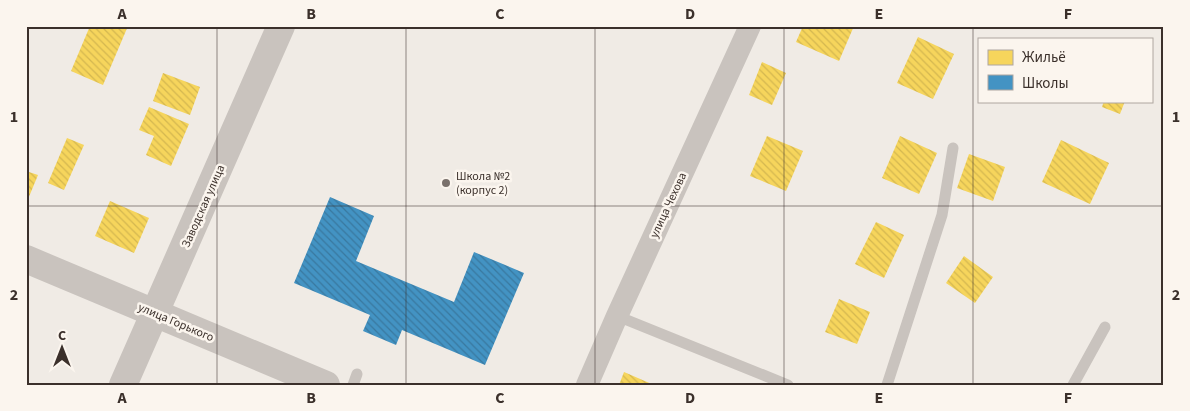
<svg xmlns="http://www.w3.org/2000/svg" width="1190" height="411" viewBox="0 0 1190 411" font-family="'Source Sans 3',sans-serif">
<style>
.homes{fill:url(#homes-back-hatch)}
.schools{fill:url(#schools-back-hatch)}
.lines{fill:none;stroke-linecap:round;stroke-linejoin:round}
.service{stroke:#c9c3be;stroke-width:11}
.minor{stroke:#c9c3be;stroke-width:22}
.tertiary{stroke:#c9c3be;stroke-width:28}
.grid{fill:none;stroke:#3b302b;stroke-width:1;stroke-opacity:0.55}
.poi-dot{fill:#7a716c;stroke:#fbf5ee;stroke-width:2}
.labels{text-anchor:middle;stroke-width:5;stroke-linejoin:round;paint-order:stroke}
.poi-label{font-size:12px;fill:#3b302b;stroke:#fbf5ee;text-anchor:start}
.street-label{font-size:12px;fill:#3b302b;stroke:#fbf5ee}
.neatline{fill:none;stroke:#3b302b;stroke-width:2}
.grid-label{font-size:16px;text-anchor:middle;font-weight:bold;fill:#3b302b}
</style>
<defs>
<pattern id="homes-back-hatch" width="6" height="6" patternUnits="userSpaceOnUse" patternTransform="scale(1.25)"><rect width="6" height="6" fill="#f6d55c"/><path d="M-1 5l2 2M0 0l6 6M5-1l2 2" fill="none" stroke="#d4b750"/></pattern>
<pattern id="schools-back-hatch" width="6" height="6" patternUnits="userSpaceOnUse" patternTransform="scale(1.25)"><rect width="6" height="6" fill="#4393c3"/><path d="M-1 5l2 2M0 0l6 6M5-1l2 2" fill="none" stroke="#39789f"/></pattern>
</defs>
<rect width="100%" height="100%" fill="#f0ebe5"/>
<g class="homes">
<path d="M90,26H128L103,85L71,71Z"/>
<path d="M803,26H854L839,61L796,42Z"/>
<path d="M918,37L954,54L933,99L897,83Z"/>
<path d="M762,62L786,73L772,105L749,95Z"/>
<path d="M163,73L200,87L190,115L153,101Z"/>
<path d="M1104,101H1125L1120,114L1102,107Z"/>
<path d="M149,107L189,124L171,166L146,155L154,136L139,130Z"/>
<path d="M767,136L803,151L786,191L750,176Z"/>
<path d="M900,136L937,153L919,194L882,178Z"/>
<path d="M67,138L84,145L64,190L48,183Z"/>
<path d="M1061,140L1109,163L1090,204L1042,182Z"/>
<path d="M969,154L1005,167L993,201L957,188Z"/>
<path d="M26,171L38,175L26,204Z"/>
<path d="M110,201L149,218L134,253L95,236Z"/>
<path d="M876,222L904,235L884,278L855,264Z"/>
<path d="M964,256L993,277L975,303L946,283Z"/>
<path d="M839,299L870,312L857,344L825,332Z"/>
<path d="M624,372L654,385H619Z"/>
</g>
<path class="schools" d="M330,197L374,216L356,261L454,302L474,252L524,273L485,365L402,330L396,345L363,331L370,315L294,283Z"/>
<g class="lines">
<g class="service">
<path d="M617,316L788,385"/>
<path d="M353,385L357,374"/>
<path d="M887,385L942,215L953,148"/>
<path d="M1073,385L1105,327"/>
</g>
<path class="minor" d="M587,385L617,316L750,26"/>
<g class="tertiary">
<path d="M26,259L326,385"/>
<path d="M123,385L281,26"/>
</g>
</g>
<path class="grid" d="M217,26V385M406,26V385M595,26V385M784,26V385M973,26V385M26,206H1164"/>
<circle class="poi-dot" cx="446" cy="183" r="5"/>
<g class="labels">
<g class="poi-label">
<text x="456" y="180">Школа №2<tspan x="456" dy="14">(корпус 2)</tspan></text>
</g>
<g class="street-label">
<text transform="translate(668 205) rotate(-65)" y="4">улица Чехова</text>
<text transform="translate(203 206) rotate(-66)" y="4">Заводская улица</text>
<text transform="translate(176 322) rotate(23)" y="4">улица Горького</text>
</g>
</g>
<rect width="1190" height="411" fill="none" stroke="#fbf5ee" stroke-width="55"/>
<rect x="978" y="38" width="175" height="65" fill="#fbf5ee" stroke="#aea6a0"/>
<rect x="988" y="50" width="25" height="15" fill="#f6d55c" stroke="#aea6a0"/>
<text x="1022" y="62" font-size="15" fill="#3b302b">Жильё</text>
<rect x="988" y="75" width="25" height="15" fill="#4393c3" stroke="#aea6a0"/>
<text x="1022" y="88" font-size="15" fill="#3b302b">Школы</text>
<g transform="translate(62 348)" stroke="#fbf5ee" stroke-width="4" paint-order="stroke">
<path d="M0-4L9 19L0 12L-9 19Z" fill="#3b302b"/>
<text y="-8" font-size="14" font-weight="bold" text-anchor="middle" fill="#3b302b">С</text>
</g>
<rect x="28" y="28" width="1134" height="356" class="neatline"/>
<g class="grid-label">
<text x="122" y="19">A</text>
<text x="311" y="19">B</text>
<text x="500" y="19">C</text>
<text x="690" y="19">D</text>
<text x="879" y="19">E</text>
<text x="1068" y="19">F</text>
<text x="14" y="122">1</text>
<text x="1176" y="122">1</text>
<text x="14" y="300">2</text>
<text x="1176" y="300">2</text>
<text x="122" y="403">A</text>
<text x="311" y="403">B</text>
<text x="500" y="403">C</text>
<text x="690" y="403">D</text>
<text x="879" y="403">E</text>
<text x="1068" y="403">F</text>
</g>
</svg>
